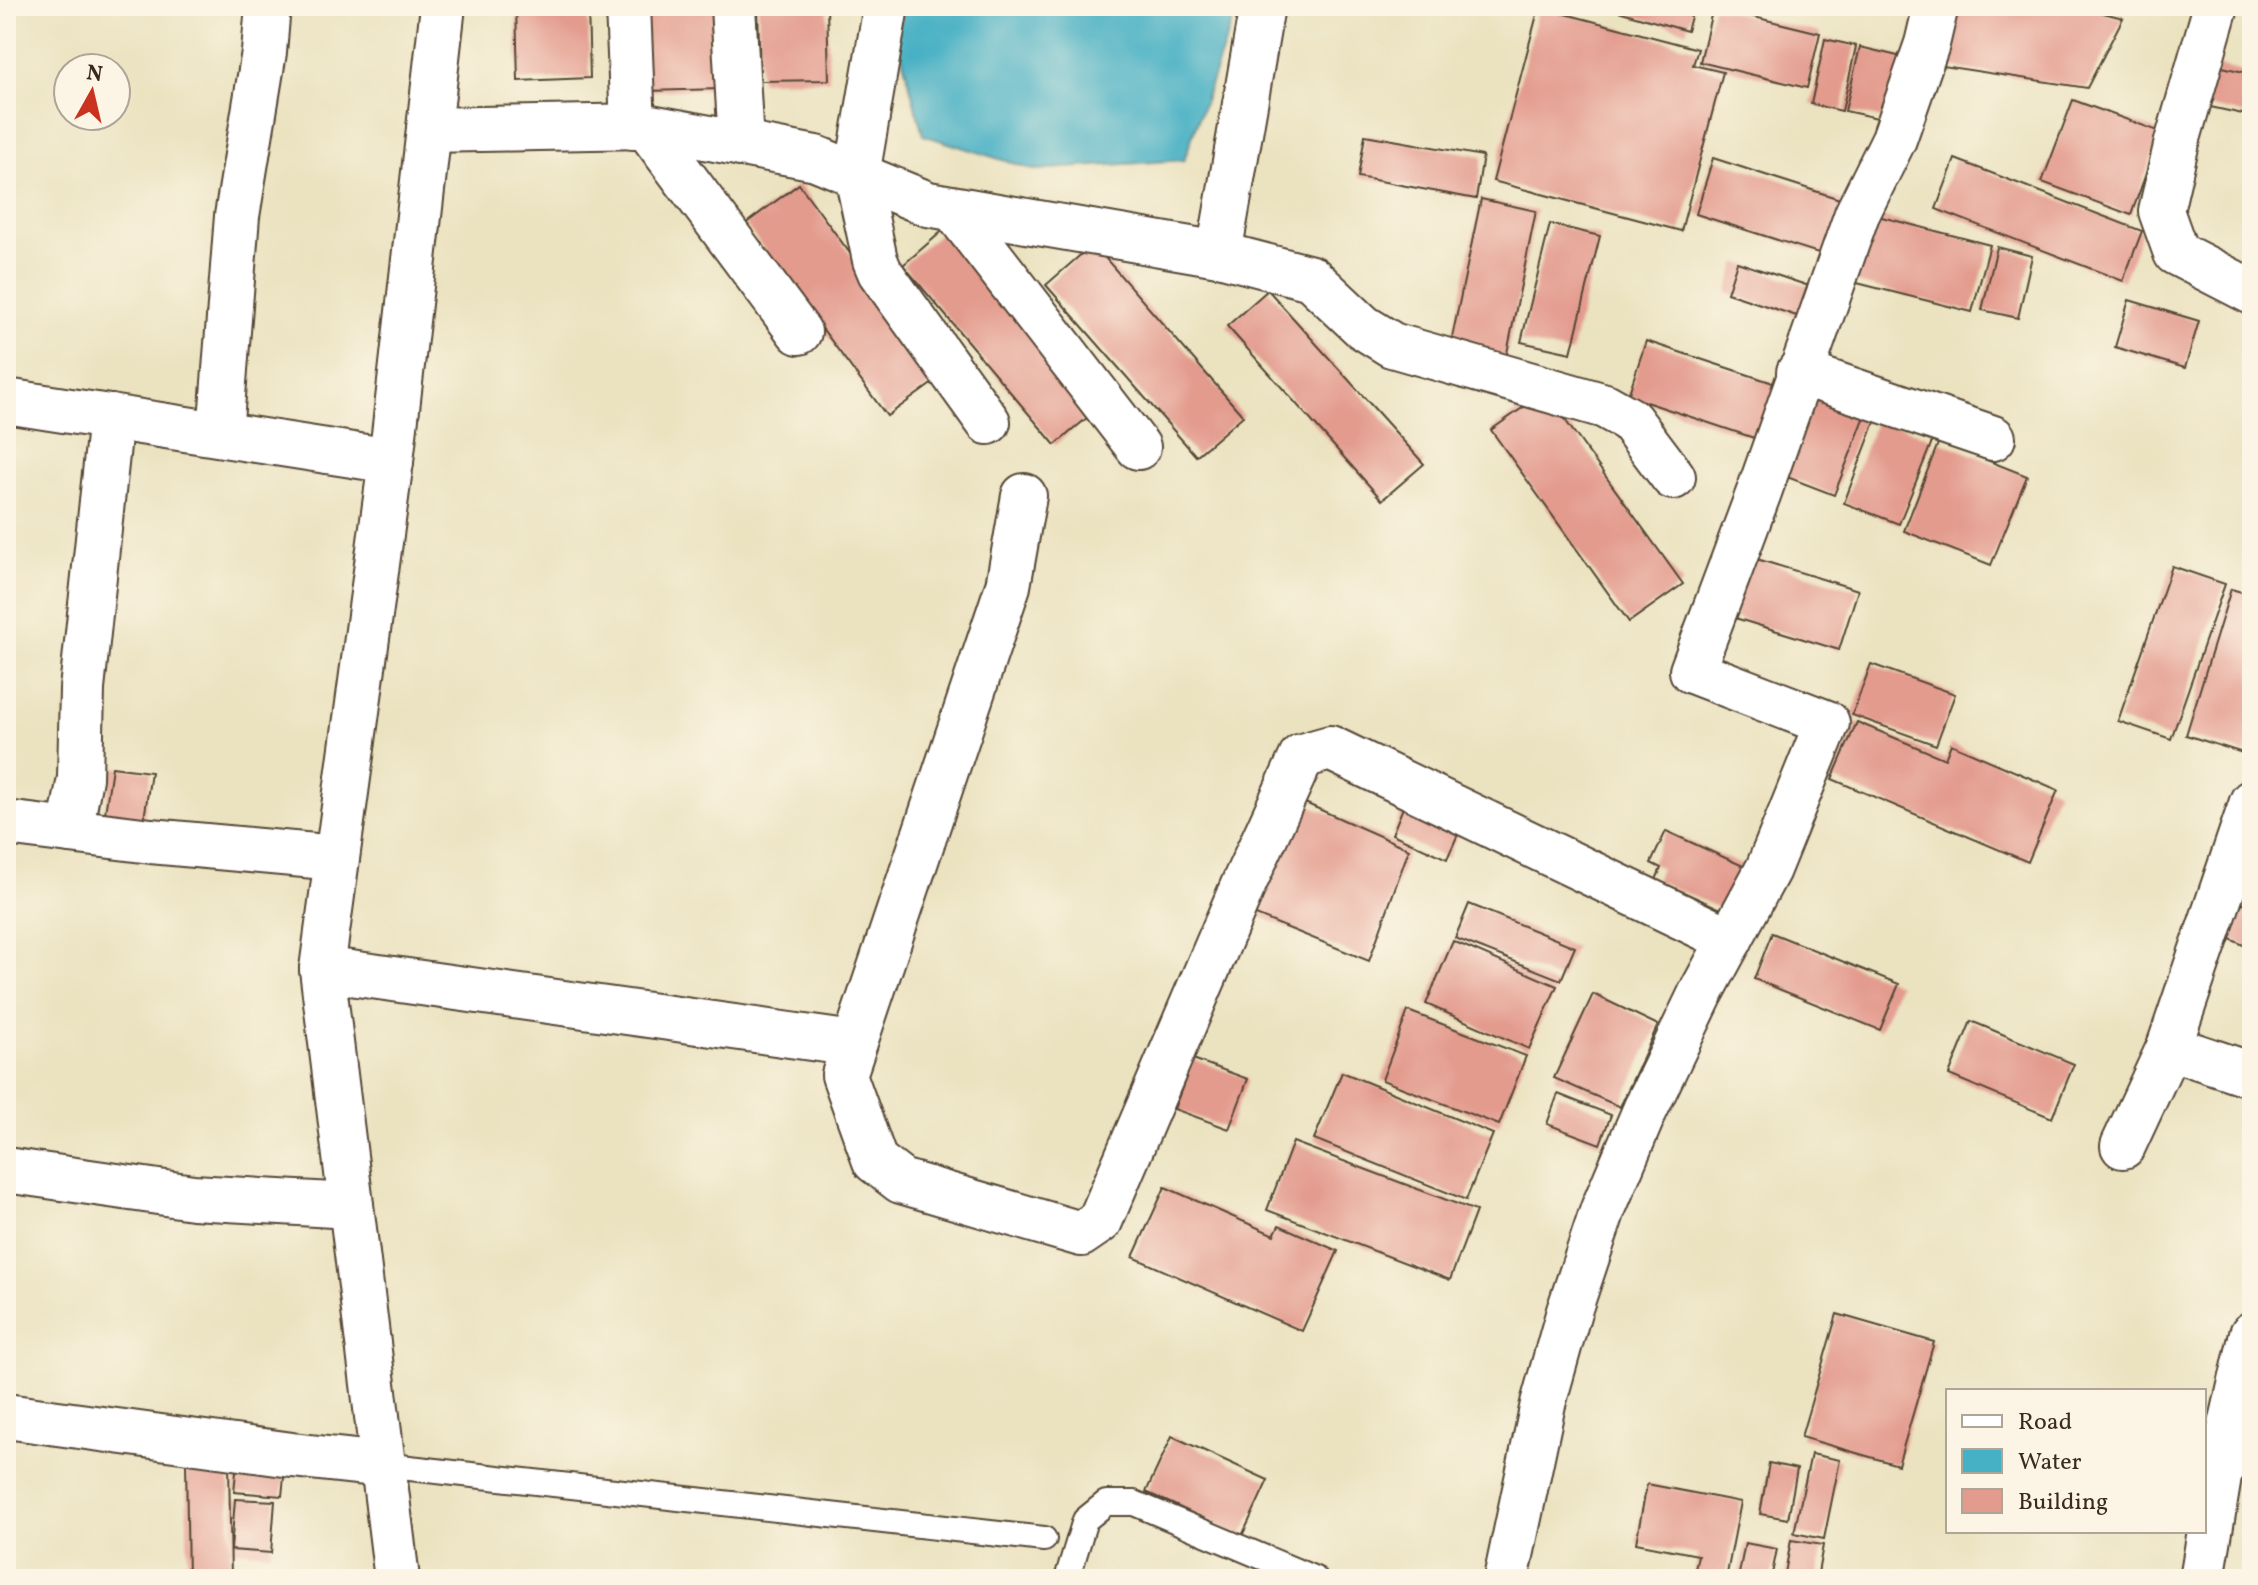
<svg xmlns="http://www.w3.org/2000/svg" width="2258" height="1585" viewBox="0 0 2258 1585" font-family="Vollkorn,serif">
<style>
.water{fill:#46b0c4;stroke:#406d71;stroke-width:2}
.building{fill:#e39b8e}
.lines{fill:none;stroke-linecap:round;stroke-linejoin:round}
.service-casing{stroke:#554636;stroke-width:28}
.minor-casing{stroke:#554636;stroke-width:48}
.tertiary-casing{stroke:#554636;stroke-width:48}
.service{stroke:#fff;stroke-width:24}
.minor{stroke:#fff;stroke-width:44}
.tertiary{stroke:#fff;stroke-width:44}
</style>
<rect width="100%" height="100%" fill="#fcf5e5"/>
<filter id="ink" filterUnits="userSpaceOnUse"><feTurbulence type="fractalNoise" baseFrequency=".0125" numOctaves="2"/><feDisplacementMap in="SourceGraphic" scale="16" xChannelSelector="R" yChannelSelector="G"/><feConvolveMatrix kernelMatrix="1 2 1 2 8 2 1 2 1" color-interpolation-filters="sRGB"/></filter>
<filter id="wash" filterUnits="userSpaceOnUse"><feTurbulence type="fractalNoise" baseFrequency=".006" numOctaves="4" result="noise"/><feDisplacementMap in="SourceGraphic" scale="32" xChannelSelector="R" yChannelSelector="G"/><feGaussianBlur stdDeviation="1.8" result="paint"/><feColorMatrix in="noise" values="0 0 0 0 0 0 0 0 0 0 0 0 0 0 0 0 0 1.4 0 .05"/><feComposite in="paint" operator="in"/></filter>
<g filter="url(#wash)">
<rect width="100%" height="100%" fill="#ebe2c0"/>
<path class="water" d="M907,6H1234L1232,23L1184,160L1034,170L923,135L895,30Z"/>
<g id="blocks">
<g class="building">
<path d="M516,6H588L590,78L518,81Z"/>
<path d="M644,6H718L721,89L646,91Z"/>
<path d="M758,6H827L829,80L760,81Z"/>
<path d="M1601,6H1694L1687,31Z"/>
<path d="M1959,6H2076L2123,18L2087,88L1943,66Z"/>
<path d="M1539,7L1698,49L1693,65L1723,72L1681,231L1493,181Z"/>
<path d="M1713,7L1820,33L1807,88L1700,62Z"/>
<path d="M1825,39L1856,46L1842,111L1811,104Z"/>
<path d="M1860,47L1902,57L1887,120L1845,111Z"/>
<path d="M2210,64L2252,74V116L2201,105Z"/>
<path d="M2073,100L2161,132L2131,215L2042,182Z"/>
<path d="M1365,135L1483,156L1476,199L1358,177Z"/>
<path d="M1713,158L1849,202L1831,257L1696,214Z"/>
<path d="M1955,159L2142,231L2123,281L1936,209Z"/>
<path d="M799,184L941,377L887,416L745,224Z"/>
<path d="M1481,199L1536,211L1505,363L1449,352Z"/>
<path d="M1870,214L1990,245L1972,312L1853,282Z"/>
<path d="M1550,224L1600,236L1571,353L1521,342Z"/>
<path d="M947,227L1101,406L1055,445L903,265Z"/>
<path d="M1093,244L1243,416L1196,456L1046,285Z"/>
<path d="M1997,247L2032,256L2018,318L1982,310Z"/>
<path d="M1737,262L1821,290L1812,321L1727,293Z"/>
<path d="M1268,290L1424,464L1382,500L1227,326Z"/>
<path d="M2129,300L2199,321L2185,368L2115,347Z"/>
<path d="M1646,341L1776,384L1757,439L1628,396Z"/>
<path d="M1806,388L1867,411L1834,495L1774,472Z"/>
<path d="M1545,392L1683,584L1629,622L1491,430Z"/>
<path d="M1877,417L1933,439L1899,524L1844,503Z"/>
<path d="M1939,441L2027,476L1991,565L1904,531Z"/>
<path d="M1737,553L1858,590L1839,650L1719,613Z"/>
<path d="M2172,566L2225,584L2171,739L2118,721Z"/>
<path d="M2231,589L2252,595V733L2246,754L2186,735Z"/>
<path d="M1871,664L1955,694L1936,745L1852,715Z"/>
<path d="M1857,722L1945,759L1951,744L2058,790L2028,862L1832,779Z"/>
<path d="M112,767L151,772L143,826L104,820Z"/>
<path d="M1407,798L1463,823L1447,859L1392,834Z"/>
<path d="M1296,799L1409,849L1369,961L1246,911Z"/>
<path d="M1666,831L1752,870L1732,914L1656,880L1661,868L1651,863Z"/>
<path d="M2233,898L2252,907V949L2217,933Z"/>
<path d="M1469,904L1575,947L1561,980L1455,938Z"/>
<path d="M1772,933L1899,984L1880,1030L1754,979Z"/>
<path d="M1453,941L1557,986L1529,1049L1426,1004Z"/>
<path d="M1593,994L1658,1025L1620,1107L1554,1078Z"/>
<path d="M1408,1011L1526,1056L1499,1125L1382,1080Z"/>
<path d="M1971,1021L2074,1064L2052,1118L1949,1075Z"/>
<path d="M1193,1059L1248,1079L1229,1129L1174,1109Z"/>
<path d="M1342,1072L1493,1134L1466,1200L1314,1139Z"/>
<path d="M1558,1094L1611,1115L1600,1144L1547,1124Z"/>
<path d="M1293,1142L1476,1211L1450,1280L1267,1210Z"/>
<path d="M1165,1187L1274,1235L1279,1225L1338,1251L1302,1331L1133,1257Z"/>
<path d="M1837,1314L1934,1342L1898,1465L1801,1437Z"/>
<path d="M1172,1436L1268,1480L1242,1536L1146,1492Z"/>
<path d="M1811,1454L1840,1460L1824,1539L1794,1533Z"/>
<path d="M237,1461L285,1467L282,1496L234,1492Z"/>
<path d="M186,1462H229L231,1579H188Z"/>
<path d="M1769,1463L1797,1469L1788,1519L1760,1514Z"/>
<path d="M1647,1484L1741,1502L1726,1579H1693L1698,1555L1636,1543Z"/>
<path d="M235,1499L275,1501L271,1553L231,1550Z"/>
<path d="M1791,1540L1823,1545L1817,1579H1784Z"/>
<path d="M1745,1543L1777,1549L1771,1579H1738Z"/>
</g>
</g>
</g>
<g filter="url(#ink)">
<use href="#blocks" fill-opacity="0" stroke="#554636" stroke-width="2"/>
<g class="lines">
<defs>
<g id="service">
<path d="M383,1465L1044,1539"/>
<path d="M1067,1579L1085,1520L1106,1503H1134L1315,1579"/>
</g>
<g id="minor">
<path d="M628,6L633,127"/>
<path d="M733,6L741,144"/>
<path d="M886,6L857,175L875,260L880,272L988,422"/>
<path d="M2216,6L2177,142L2161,211L2176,253L2252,292"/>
<path d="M646,126L799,332"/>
<path d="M429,130L646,126L816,158L928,204L1219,254L1262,6"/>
<path d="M954,209L1138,447"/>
<path d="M1219,254L1311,278L1363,327L1392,345L1605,406L1630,420L1673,477"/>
<path d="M1799,372L1993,438"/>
<path d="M6,401L391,461"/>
<path d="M220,434L237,216L264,52L268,6"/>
<path d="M1024,496L1008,586L844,1075L875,1161L901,1181L1081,1234L1100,1221L1245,881L1302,756L1330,748L1730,940"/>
<path d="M6,823L151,841L337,858"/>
<path d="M70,831L80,778L82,689L111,417"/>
<path d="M322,969L854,1044"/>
<path d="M2169,1047L2252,1075"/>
<path d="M2123,1146L2169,1047L2252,802"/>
<path d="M6,1170L193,1197L351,1206"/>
<path d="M6,1416L292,1455L383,1465"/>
<path d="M1506,1579L1543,1404L1569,1311L1603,1209L1645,1110L1701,993L1768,869L1827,723L1692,671L1759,492L1857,214L1894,139L1927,44L1936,6"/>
<path d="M2202,1579L2219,1477L2252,1334"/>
</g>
<path id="tertiary" d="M397,1579L322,969L391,461L443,6"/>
</defs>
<use href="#service" class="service-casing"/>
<use href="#minor" class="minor-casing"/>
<use href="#tertiary" class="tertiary-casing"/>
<use href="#service" class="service"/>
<use href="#minor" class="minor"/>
<use href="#tertiary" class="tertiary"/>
</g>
</g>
<rect width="2258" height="1585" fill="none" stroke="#fcf5e5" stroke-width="32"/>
<rect x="1946" y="1389" width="260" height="144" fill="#fcf5e5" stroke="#afa495" stroke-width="2"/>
<rect x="1962" y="1415" width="40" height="12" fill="#ffffff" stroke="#afa495" stroke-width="2"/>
<text x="2018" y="1429" font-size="24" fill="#3b2a1e">Road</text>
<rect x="1962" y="1449" width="40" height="24" fill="#46b0c4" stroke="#afa495" stroke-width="2"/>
<text x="2018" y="1469" font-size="24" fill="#3b2a1e">Water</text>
<rect x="1962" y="1489" width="40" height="24" fill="#e39b8e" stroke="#afa495" stroke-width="2"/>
<text x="2018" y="1509" font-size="24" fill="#3b2a1e">Building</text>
<g transform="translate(92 92) rotate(8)"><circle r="38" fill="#fcf5e5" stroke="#afa495" stroke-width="2"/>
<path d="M0-6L14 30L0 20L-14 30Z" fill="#c8321e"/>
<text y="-12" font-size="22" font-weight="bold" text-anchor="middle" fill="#3b2a1e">N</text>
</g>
</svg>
